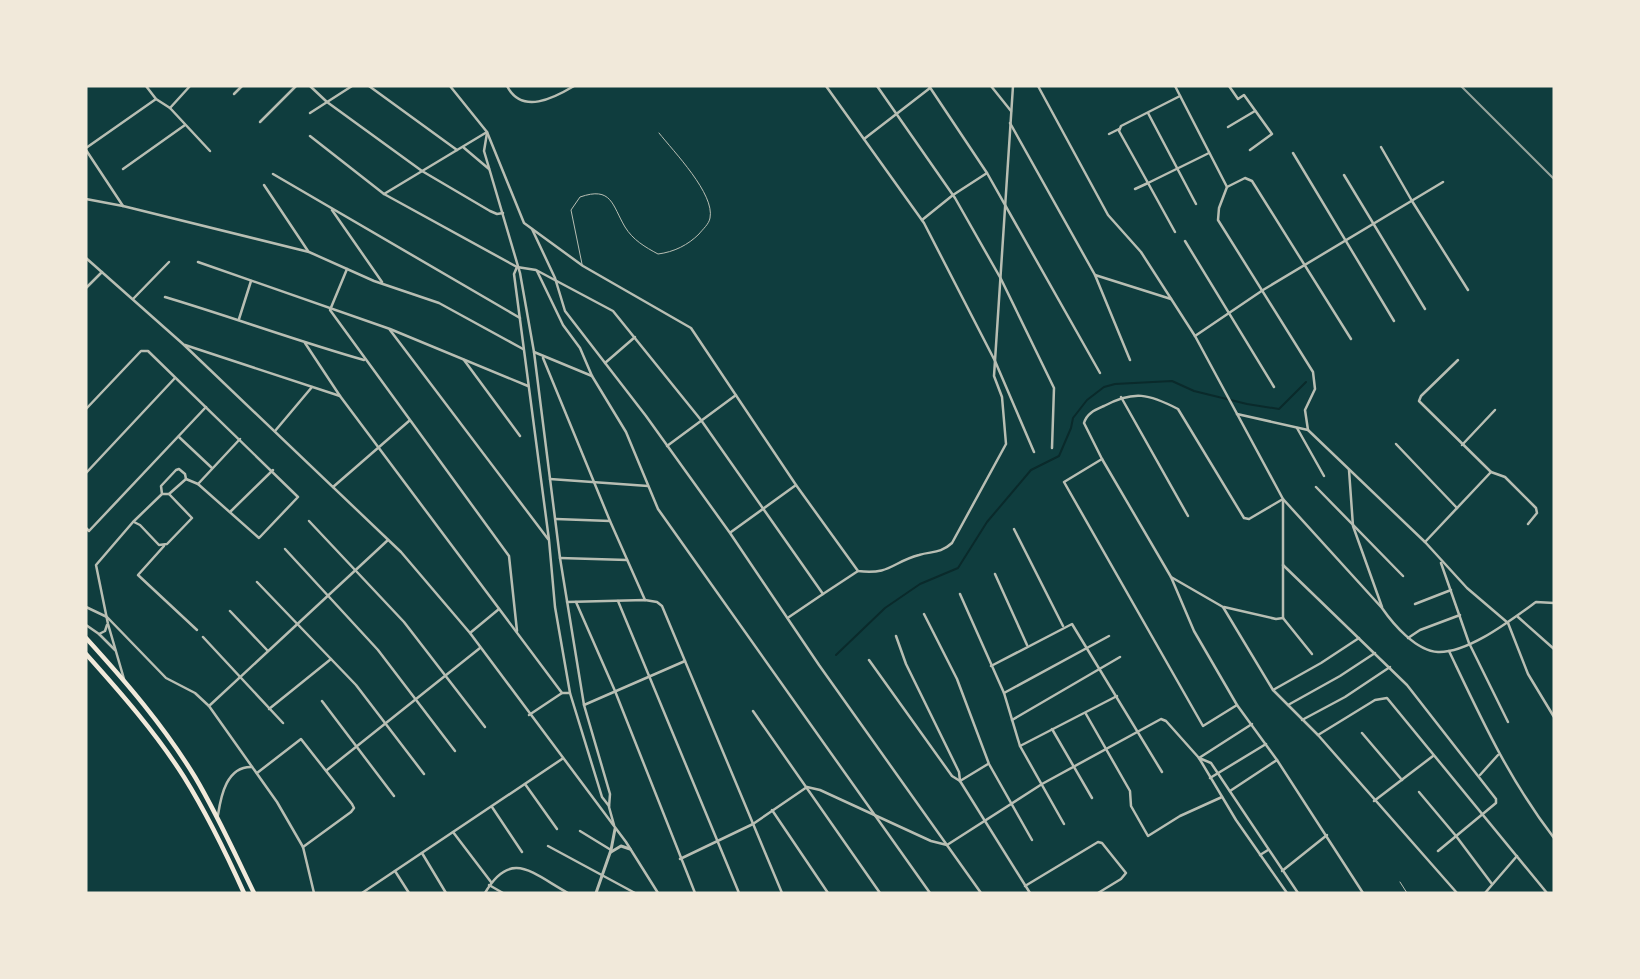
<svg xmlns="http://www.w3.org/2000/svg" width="1640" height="979" viewBox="0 0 1640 979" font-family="Signika,sans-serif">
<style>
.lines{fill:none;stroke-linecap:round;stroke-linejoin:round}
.stream{stroke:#0a2a2b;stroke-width:2}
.service{stroke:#b8beb3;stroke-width:1}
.minor{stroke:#b8beb3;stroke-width:2.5}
.tertiary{stroke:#b8beb3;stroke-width:3}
.trunk{stroke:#f1e9da;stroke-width:4.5}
.rail{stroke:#97a49c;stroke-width:2}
</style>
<rect width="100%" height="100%" fill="#0f3d3e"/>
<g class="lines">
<path class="stream" d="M836,655L885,608L920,584L958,568L987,522L1031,470L1059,456L1071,428L1073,418L1087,400L1104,387L1115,384L1172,381L1194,391L1247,404L1279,409L1306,382"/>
<g class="service">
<path d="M582,264L571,210L580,197C612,186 612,205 625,227C633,240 645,247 658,254C674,252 688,245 699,234C703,229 709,224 710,218C715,194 674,152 659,133"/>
<path d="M1400,882L1407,893"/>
</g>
<g class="minor">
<path d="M146,86L156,99L170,108L210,151"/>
<path d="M310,86L327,102L422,171L490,211L497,214L503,213"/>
<path d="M369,86L457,150"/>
<path d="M450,86L487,132L524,223L583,266L691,328L796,485L858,571C891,575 892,562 919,555C932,551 940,554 952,543L1006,444L1002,397L994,376L1013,86"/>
<path d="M507,86C522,115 554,98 574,86"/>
<path d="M826,86L924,223L995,361L1034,452"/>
<path d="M877,86L955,198L1001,279L1054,388L1052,448"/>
<path d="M929,86L987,173L1100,373"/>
<path d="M991,86L1011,111"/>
<path d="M1038,86L1108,215L1141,252L1195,336L1283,499L1382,608C1393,624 1416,651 1438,652C1469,653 1512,619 1536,602L1554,603"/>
<path d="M1175,86L1227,187L1219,208L1218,220L1313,372L1315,389L1305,410L1308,430"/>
<path d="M1229,86L1238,99L1244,95L1272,134L1250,150"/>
<path d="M234,94L242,86"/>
<path d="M1180,96L1121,126L1119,131L1148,183L1209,153"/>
<path d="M170,108L190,86"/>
<path d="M310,113L352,86"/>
<path d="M1148,113L1196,204"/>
<path d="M260,122L296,86"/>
<path d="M1010,123L1095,275L1130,360"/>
<path d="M1228,127L1255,111"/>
<path d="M487,133L484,151L520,273L534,352L560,558L584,705L610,794L609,807L614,825"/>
<path d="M1109,134L1119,129"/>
<path d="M310,136L384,194L517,267L536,270L613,311L701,420L823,594L789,617"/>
<path d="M864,139L930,88"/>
<path d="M463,147L489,169"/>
<path d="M1381,147L1412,201L1468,290"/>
<path d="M86,148L156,99"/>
<path d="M86,150L123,206"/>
<path d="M1293,153L1394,321"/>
<path d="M123,169L185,125"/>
<path d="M273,174L520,318"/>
<path d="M1344,175L1425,309"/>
<path d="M264,185L308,251"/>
<path d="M1227,187L1245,178L1252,181L1351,339"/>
<path d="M1135,189L1148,183L1175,232"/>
<path d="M384,194L487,132"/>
<path d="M86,199L123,206L309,252L374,281L439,303L523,349"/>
<path d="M332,210L382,282"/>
<path d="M922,220L953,195L987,173"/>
<path d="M532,229L555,278L565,311L646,416L730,533L819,665L981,893"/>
<path d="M1185,241L1274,387"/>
<path d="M86,258L183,344L401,552L470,633L626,842L658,893"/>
<path d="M198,262L390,329L528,386"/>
<path d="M517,267L514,274L549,540L555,607L570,693L602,797L609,806"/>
<path d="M347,269L330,310L509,556L517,631"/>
<path d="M537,271L563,325L580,348L592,376L626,432L658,509L930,893"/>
<path d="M1095,275L1171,299"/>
<path d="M86,288L102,272"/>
<path d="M165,297C232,317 297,341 364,360"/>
<path d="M133,299L169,262"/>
<path d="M239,319L251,281"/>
<path d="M390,330L548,539"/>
<path d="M1195,336L1263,290L1443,182"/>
<path d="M305,343L340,396L562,693H570"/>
<path d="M185,345L340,396"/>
<path d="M534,352L592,376"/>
<path d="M543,358L610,521L645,600"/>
<path d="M464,360L520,436"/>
<path d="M1458,360L1421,396L1419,401L1491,472"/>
<path d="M605,363L635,337"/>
<path d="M1121,397L1188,516"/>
<path d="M86,409L141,351H148L298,497L259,538L198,484L186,479"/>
<path d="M1237,414L1308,430L1425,542L1467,588L1508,623"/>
<path d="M1297,428L1324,476"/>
<path d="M275,431L312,387"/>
<path d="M179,437L212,468"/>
<path d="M1396,444L1457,508"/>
<path d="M1462,445L1495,410"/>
<path d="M667,446L736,395"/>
<path d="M1102,459L1064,482L1203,726L1237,705"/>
<path d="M1349,470L1353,526L1382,607"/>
<path d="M86,473L175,378"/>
<path d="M550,479L648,486"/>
<path d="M198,484L240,439"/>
<path d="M333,487L409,421"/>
<path d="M1316,487L1403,576"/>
<path d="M1283,499L1249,519L1244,518L1178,409C1149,394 1134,390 1104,406C1095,410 1087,413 1084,423L1102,459L1171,577L1194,631L1237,705L1277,760L1363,893"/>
<path d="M1283,500V618"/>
<path d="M231,511L273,470"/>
<path d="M556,519L610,521"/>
<path d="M309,521L404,622L485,727"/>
<path d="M134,522L140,525L159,545L167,544L192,518L169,494"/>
<path d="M86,528L89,531L206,407"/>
<path d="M1014,529L1063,626"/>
<path d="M731,532L796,485"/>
<path d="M1425,542L1491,472L1505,477L1536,508L1537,513L1528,524"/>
<path d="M164,546L138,575L197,630"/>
<path d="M285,549L378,650L455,751"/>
<path d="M560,558L627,560"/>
<path d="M1441,563L1469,643L1508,722"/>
<path d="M1283,565L1407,685L1496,799V803L1438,851"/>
<path d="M995,574L1027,645"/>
<path d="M1171,577L1223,607L1273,690L1318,735L1457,893"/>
<path d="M257,582L356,685L424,774"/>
<path d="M823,594L858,571"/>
<path d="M960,594L1004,693L1020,746L1064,824"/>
<path d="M618,601L739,893"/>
<path d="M567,602L645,600L657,602L662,606L782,893"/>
<path d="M576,602L615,691L695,893"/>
<path d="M1415,604L1451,590"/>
<path d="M86,607L107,617L166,678L195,693L209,706L277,802L303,847L314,893"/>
<path d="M1224,607L1276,619L1283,618"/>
<path d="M230,611L267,650"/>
<path d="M924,614L957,679L989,764L1032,840"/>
<path d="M1518,617L1554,649"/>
<path d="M1283,618L1312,654"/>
<path d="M1508,623L1528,674L1554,717"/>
<path d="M86,625L99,634L105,631L107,625"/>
<path d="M470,633L499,609"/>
<path d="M99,634L115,650"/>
<path d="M896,636L906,664L959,772L960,781"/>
<path d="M203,637L283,723"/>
<path d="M1408,638L1420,630L1460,615"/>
<path d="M1449,651C1481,718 1508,778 1554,838"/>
<path d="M869,660L952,776L960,781L1030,893"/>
<path d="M991,666L1072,624L1162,772"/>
<path d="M124,679L108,624L96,565L133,522L162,494H169L186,479L185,474L179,469L176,470L161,486L162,494"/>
<path d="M1273,690L1321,663L1359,638"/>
<path d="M1004,693L1109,636"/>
<path d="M322,701L394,796"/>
<path d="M584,705L685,661"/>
<path d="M1288,705L1340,676L1375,653"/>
<path d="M209,706L388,540"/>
<path d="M269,709L331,659"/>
<path d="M753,711L880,893"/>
<path d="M1086,714L1130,791L1131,806L1148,836L1180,816L1222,797"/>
<path d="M529,715L562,693"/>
<path d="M1012,720L1120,657"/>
<path d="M1302,720L1345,697L1390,667"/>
<path d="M1052,729L1092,798"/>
<path d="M1362,733L1402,780"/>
<path d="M1318,735L1375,700L1387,698L1547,893"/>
<path d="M1020,746L1117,696"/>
<path d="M1199,758L1211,763L1298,893"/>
<path d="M1199,758L1252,724"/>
<path d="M327,770L480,648"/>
<path d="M257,773L301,739L352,804L354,808L351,812L303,847"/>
<path d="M1480,775L1498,755"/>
<path d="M1210,778L1266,744"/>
<path d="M960,781L988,764"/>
<path d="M525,784L557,829"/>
<path d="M1230,791L1277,760"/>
<path d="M1419,792L1456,836L1492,884"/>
<path d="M1374,801L1433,756"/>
<path d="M492,807L522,852"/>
<path d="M772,810L828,893"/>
<path d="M218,815C221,795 227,766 252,767"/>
<path d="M580,831L611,850"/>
<path d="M453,832L491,882"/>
<path d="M548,846L635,893"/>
<path d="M422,853L446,893"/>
<path d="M1260,855L1268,850"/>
<path d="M680,859L753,824L807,787L820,790L931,841L947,845L1042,784L1161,719L1166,721L1199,758L1236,820L1287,893"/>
<path d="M395,871L409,893"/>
<path d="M1282,871L1327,835"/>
<path d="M489,885L503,893"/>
<path d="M1025,886L1098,842L1102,843L1126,873L1121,879L1098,893"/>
<path d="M362,893L562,759"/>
<path d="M485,893C511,848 533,874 568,893"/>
<path d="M1485,893L1517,856"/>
</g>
<g class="tertiary">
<path d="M611,852L621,846L630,849"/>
<path d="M596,893L611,850L615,829"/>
</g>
<g class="trunk">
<path d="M86,638C126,682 164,726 195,777C217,814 235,854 254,893"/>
<path d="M86,654C121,693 156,733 184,777C207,814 226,853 244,893"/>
</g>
<path class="rail" d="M1461,86L1554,179"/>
</g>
<rect width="1640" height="979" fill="none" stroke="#f1e9da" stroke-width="175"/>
</svg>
